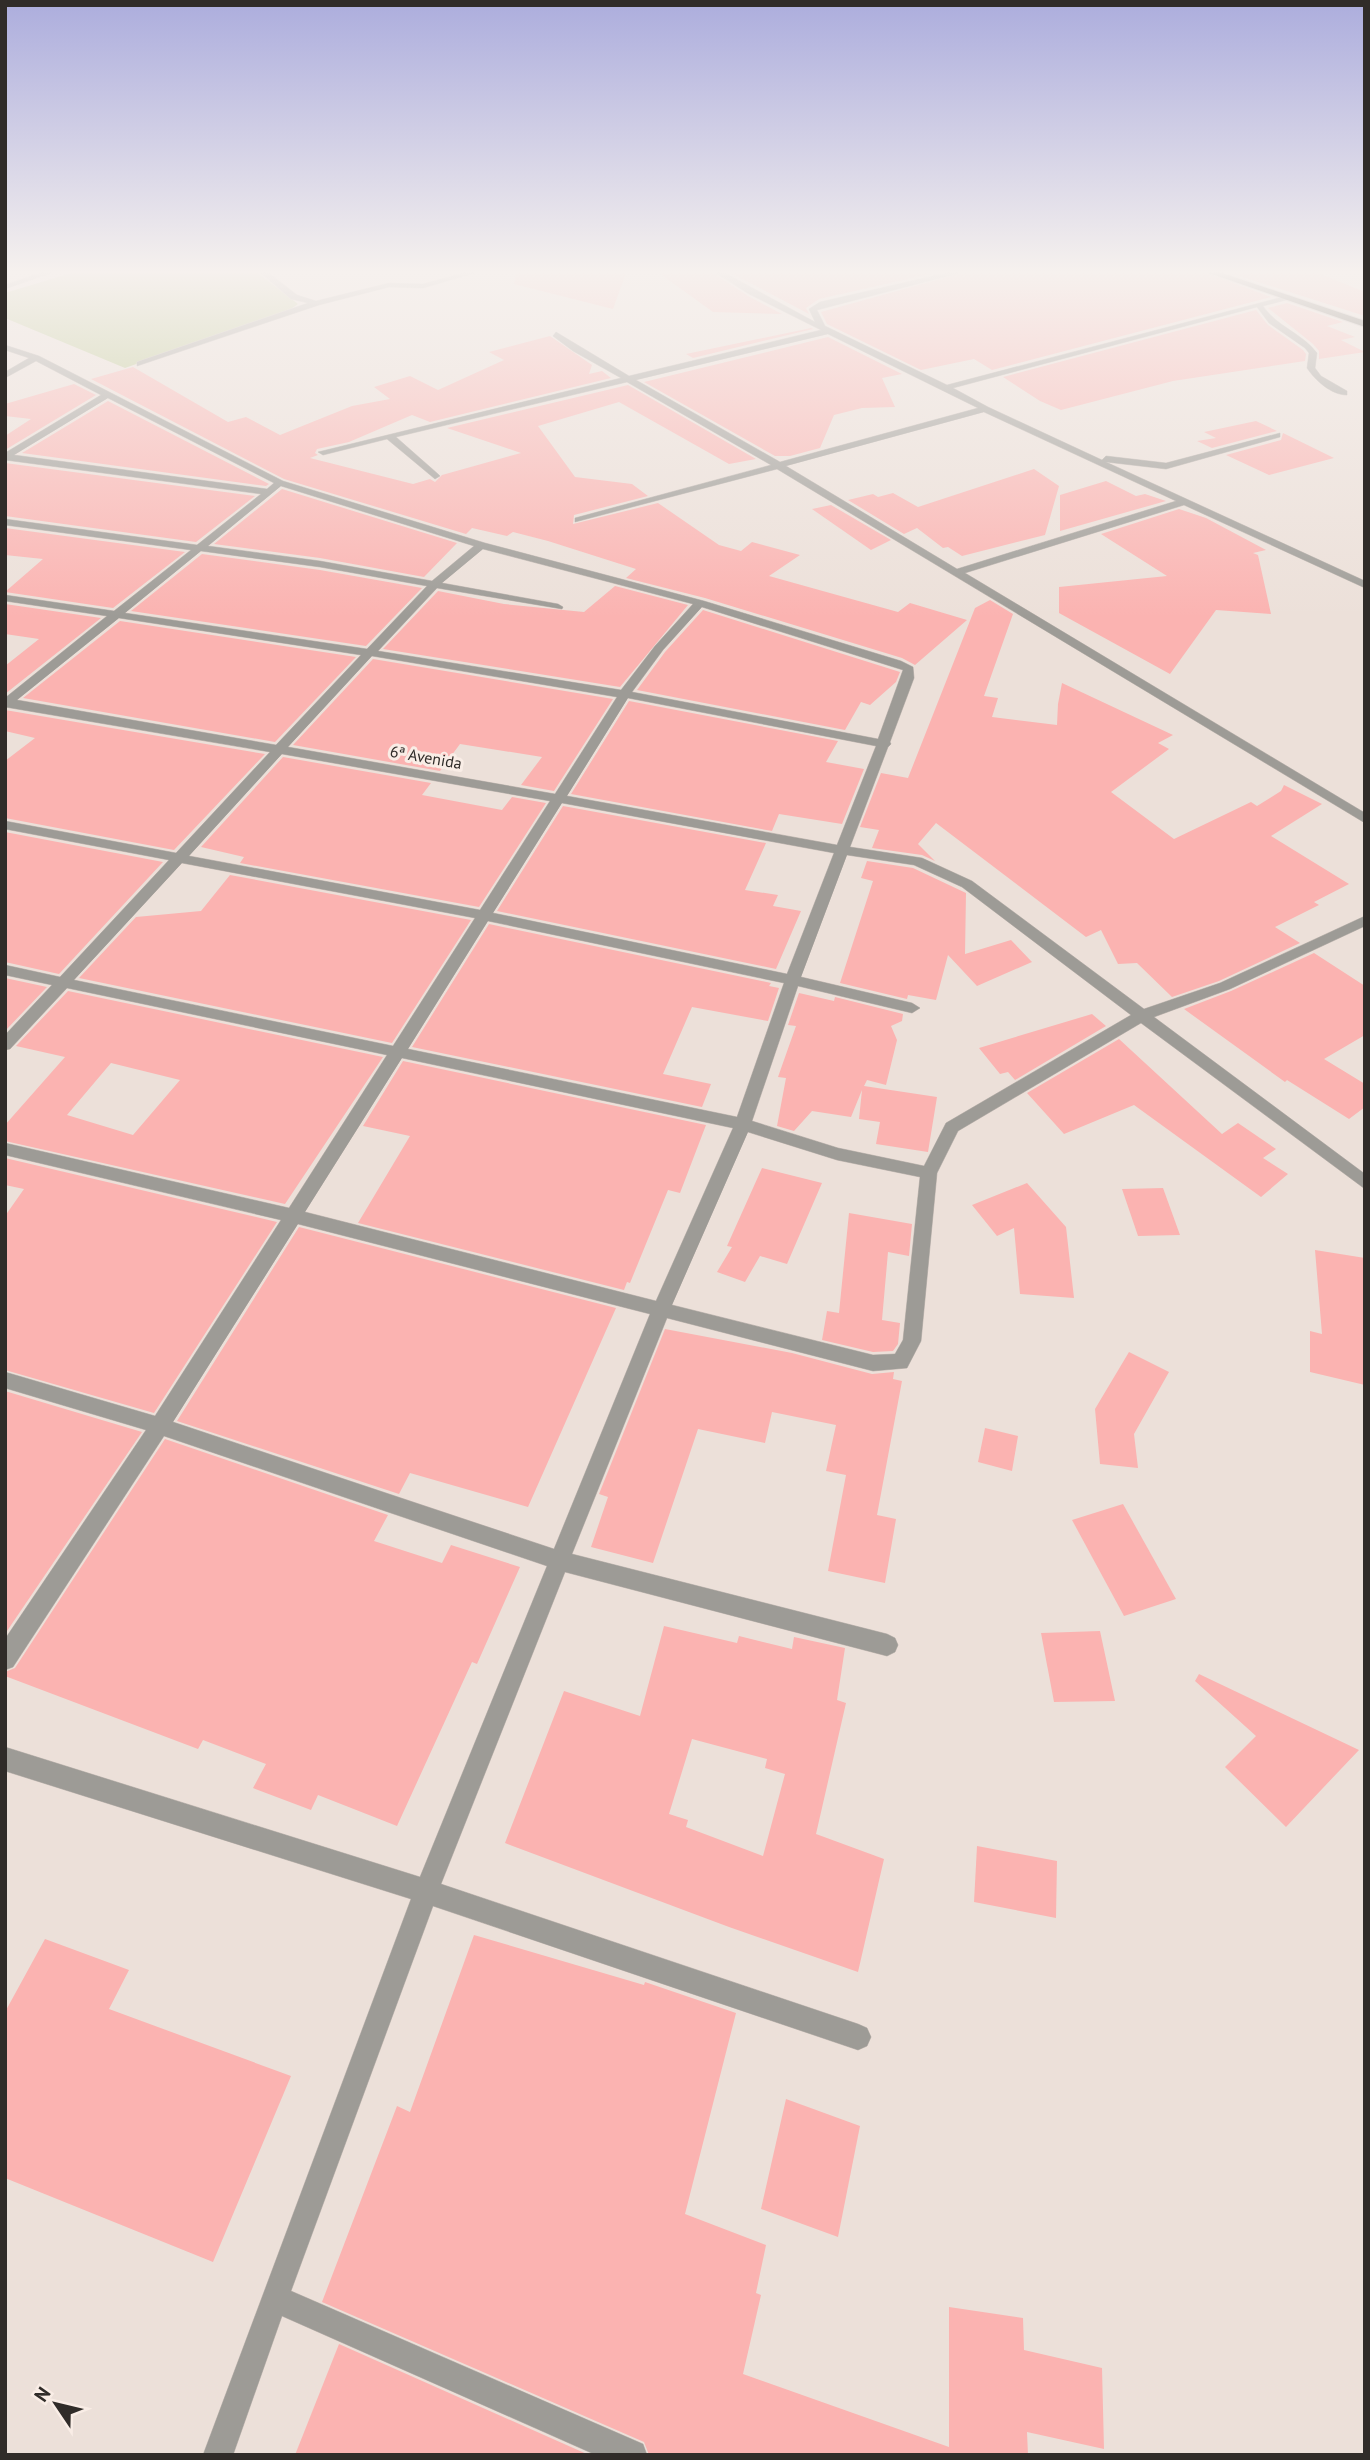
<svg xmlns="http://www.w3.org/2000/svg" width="1370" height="2460" viewBox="0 0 1370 2460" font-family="'PT Sans',sans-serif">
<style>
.green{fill:#b7c689}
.building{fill:#fbb3b1;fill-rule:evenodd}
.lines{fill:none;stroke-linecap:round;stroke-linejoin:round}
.minor-casing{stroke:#c6bcb6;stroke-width:1}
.highway-casing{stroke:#c6bcb6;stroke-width:2}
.minor{fill:#9d9b96;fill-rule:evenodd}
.highway{fill:#4f4b42;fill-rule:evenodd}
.labels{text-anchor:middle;stroke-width:6;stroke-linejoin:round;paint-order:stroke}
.far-street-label{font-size:16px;fill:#302c29;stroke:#f9ede6}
</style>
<rect width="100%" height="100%" fill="#ece0d9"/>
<path class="green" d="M71,273H258L298,304L291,309L125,368L5,318V293Z"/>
<g class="building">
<path d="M516,273H626L613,309L514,284Z"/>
<path d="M659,273H713L748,296L782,314L713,312Z"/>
<path d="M731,273H934L819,299L806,308L809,314Z"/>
<path d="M962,273H1207L1271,297L992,370L974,359L921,370L827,324L821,312Z"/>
<path d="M1230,273H1318L1365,292V316Z"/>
<path d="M1287,303L1343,322L1327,326L1355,337L1341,340L1365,352L1319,359V351L1313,344L1268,308Z"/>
<path d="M1256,310L1268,325L1303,350L1306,354L1305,361L1173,381L1061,410L1040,401L1003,377Z"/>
<path d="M811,328L813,329L693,358L686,354Z"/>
<path d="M550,336L592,365L589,374L602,371L611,378L430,422L412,415L349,442L317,449L315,453L318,455L310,458L413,484L430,479L435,482L442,475L521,453L447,428L628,385L756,459L729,464L619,402L538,426L575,477L632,484L648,496L574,515L573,524L658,503L719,545L741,551L752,542L800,555L769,576L898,612L910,603L967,620L915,665L902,658L705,598L626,578L636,569L548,541L513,532L507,536L472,528L466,534L284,479L91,379L133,367L228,422L246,417L280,435L352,406L390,399L374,387L410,376L438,390L504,360L489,352Z"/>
<path d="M828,337L902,374L882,378L895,407L862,408L834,415L820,448L790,456H775L644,382Z"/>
<path d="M74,384L96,395L5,450V436L31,419L5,416V404Z"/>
<path d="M108,401L269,484L266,486L22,453Z"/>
<path d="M1256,421L1277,431L1212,448L1197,441L1216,438L1204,432Z"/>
<path d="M1283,433L1334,458L1269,475L1226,455L1281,440Z"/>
<path d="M5,463L255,496L196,542L5,516Z"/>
<path d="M1034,469L1059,486L1045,535L962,556L948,547L943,548L917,528L904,534L848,500L873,494L878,497L893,493L918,507Z"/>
<path d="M1106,481L1136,496L1145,494L1166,501L1060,531V495Z"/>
<path d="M282,489L457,543L424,577L320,558L214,544Z"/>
<path d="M831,505L891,540L871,550L812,509Z"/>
<path d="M1179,509L1206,518L1266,550L1253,553L1258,555L1271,614L1216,610L1170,674L1059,613V587L1167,576L1101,534Z"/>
<path d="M5,528L185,552L113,608L5,592L43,559L5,555Z"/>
<path d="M202,554L320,570L422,588L366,646L131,611Z"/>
<path d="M615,586L688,605L620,687L383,649L438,591L504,604L584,612Z"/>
<path d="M990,600L1013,614L984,696L998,698L992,717L1057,725L1058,704L1062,683L1173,735L1158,743L1169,749L1111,792L1174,839L1251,802L1257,806L1281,791L1284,785L1322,804L1271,836L1349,884L1314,902L1319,905L1275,927L1300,943L1219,981L1172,997L1137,963L1118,964L1101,930L1086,937L936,823L918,844L935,861L922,855L872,848L879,830L860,827L881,773L908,778L975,608Z"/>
<path d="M5,604L101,618L5,694V666L39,639L5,634Z"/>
<path d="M703,610L900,672L896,682L870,705L861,702L845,730L637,690L665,652Z"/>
<path d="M120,621L356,657L275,742L23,698Z"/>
<path d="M373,659L613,699L554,791L521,785L542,757L460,744L440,771L293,745Z"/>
<path d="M629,701L838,741L826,762L864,769L842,824L779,814L772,831L571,794Z"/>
<path d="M5,710L265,754L174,850L5,818V761L35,738L5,731Z"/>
<path d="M283,757L431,783L422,795L502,810L512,797L546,803L479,907L240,863L244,857L201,847Z"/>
<path d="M563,806L766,843L745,890L778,895L773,906L801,911L776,969L497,911Z"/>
<path d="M5,832L163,862L59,974L5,962Z"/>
<path d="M867,861L913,868L966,893L965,954L1011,940L1032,962L977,986L948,955L936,1000L908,995L907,999L840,983L873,881L861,878Z"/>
<path d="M230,875L471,920L392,1043L79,978L136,917L201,911Z"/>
<path d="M489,924L771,983L769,986L779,988L768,1021L692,1007L663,1074L711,1084L702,1107L412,1047Z"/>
<path d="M1314,953L1365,986V1035L1324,1059L1365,1084V1107L1349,1119L1287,1080L1285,1082L1184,1009L1231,991Z"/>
<path d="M5,978L47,987L5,1031Z"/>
<path d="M68,991L383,1057L285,1204L5,1141V1125L65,1057L16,1046ZM111,1063L180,1080L133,1135L67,1115Z"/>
<path d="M799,993L834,1001L835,997L903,1014L902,1021L891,1026L897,1040L886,1085L867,1080L864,1086L937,1097L928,1152L876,1144L880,1122L859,1119L862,1090L851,1117L812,1111L794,1131L777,1126L786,1078L778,1077L796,1026L788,1025Z"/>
<path d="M1092,1014L1106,1026L1015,1080L1008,1072L1000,1074L979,1048Z"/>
<path d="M1119,1039L1222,1134L1238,1123L1276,1149L1263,1158L1288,1174L1261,1197L1134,1105L1064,1134L1027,1093Z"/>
<path d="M403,1061L706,1125L680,1193L668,1190L630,1283L627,1282L624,1290L358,1223L410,1136L363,1126Z"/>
<path d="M5,1158L277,1222L154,1413L5,1370V1216L24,1189L5,1185Z"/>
<path d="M762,1168L822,1183L787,1264L760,1256L745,1282L717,1272L732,1247L727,1246Z"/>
<path d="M1027,1183L1066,1227L1074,1298L1020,1294L1014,1228L997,1236L972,1205Z"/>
<path d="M1163,1188L1180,1235L1138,1236L1122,1189Z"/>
<path d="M849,1213L912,1224L909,1256L888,1252L882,1320L900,1323L898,1344L893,1351L873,1352L822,1340L827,1311L839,1313Z"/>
<path d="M299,1227L616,1308L528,1507L410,1473L399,1494L177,1421Z"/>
<path d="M1315,1250L1365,1258V1385L1310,1372V1331L1322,1334Z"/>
<path d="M665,1329L792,1353L872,1374L894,1372L893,1379L902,1381L877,1515L896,1519L885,1583L828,1571L846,1475L826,1471L836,1425L772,1412L765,1443L698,1429L653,1563L591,1547L608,1497L599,1494Z"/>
<path d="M1129,1352L1169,1372L1134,1434L1138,1468L1100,1464L1095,1409Z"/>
<path d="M5,1391L142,1432L5,1634Z"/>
<path d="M985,1428L1018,1436L1012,1471L978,1462Z"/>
<path d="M165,1439L388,1515L374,1541L442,1563L451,1545L520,1567L477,1664L472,1662L397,1826L318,1795L311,1810L253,1788L266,1764L203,1740L198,1749L5,1676V1672L15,1668Z"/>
<path d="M1123,1504L1176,1599L1124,1616L1072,1520Z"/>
<path d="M664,1626L737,1643L739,1636L792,1649L794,1637L845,1648L837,1700L846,1703L816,1834L884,1859L858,1972L729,1927L505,1843L564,1691L640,1716ZM692,1739L767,1759L765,1768L785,1774L763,1856L686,1827L688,1820L669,1814Z"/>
<path d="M1100,1631L1115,1701L1054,1702L1041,1633Z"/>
<path d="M1199,1674L1359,1750L1286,1827L1225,1767L1256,1736L1195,1681Z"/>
<path d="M977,1846L1057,1861L1056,1918L974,1902Z"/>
<path d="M474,1935L644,1985L645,1982L736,2013L685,2214L766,2245L756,2293L761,2295L743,2374L949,2447V2307L1023,2318L1024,2350L1102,2368L1104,2449L1027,2432L1028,2455H649L644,2442L322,2302L397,2106L410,2112Z"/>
<path d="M45,1939L129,1970L109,2009L291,2076L213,2262L5,2178V2012Z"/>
<path d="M786,2099L860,2126L838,2237L761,2209Z"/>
<path d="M339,2344L589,2455H295Z"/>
</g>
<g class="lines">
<defs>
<g id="minor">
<path d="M40,273H51L5,289V285Z"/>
<path d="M261,273H269L297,295L316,301L389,283L423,284L463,273H475L423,288L389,287L319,305L137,366V362L308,303L291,299Z"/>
<path d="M716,273H725L815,322L809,309L820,302L946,273H959L817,310L825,326L947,385L1290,295V299L1263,306C1277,327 1302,333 1317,353L1315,368L1321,376L1347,391V395C1331,395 1315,380 1307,368L1309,353L1305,348L1269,323L1257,307L953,388L988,407L1102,460L1106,456L1166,463L1280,433V437L1166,469L1106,462L1365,581V588L1184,505L965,573L1365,813V823L777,469L575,522V518L771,465L627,382L396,437L438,474L440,476L435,479L387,439L323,455L318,452L621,378L573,351L553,336L556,332L629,376L821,330L749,294ZM828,334L978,408L780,462L636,380ZM984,412L1176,501L957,569L786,466Z"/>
<path d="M5,345L39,356L283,481L485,543L704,601L901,661L913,667L914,678L890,742L891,744L888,747L850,847L922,858L972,881L1144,1009L1220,983L1365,916V926L1230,989L1154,1017L1365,1174V1189L1141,1023L958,1131L937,1173L921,1341L907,1368L873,1371L667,1318L572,1554L887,1634L895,1638L898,1645L895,1652L887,1656L565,1572L441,1884L858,2024L867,2028L871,2037L867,2046L858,2050L433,1906L291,2291L643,2444L647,2455H596L282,2316L233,2455H203L411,1899L5,1771V1747L420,1877L547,1566L164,1436L13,1667L5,1670V1639L146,1430L5,1388V1372L155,1416L281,1220L5,1155V1143L289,1208L387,1055L67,988L10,1049L5,1050V1035L52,985L5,975V965L60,977L169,860L5,829V821L176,853L270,752L5,707V698L107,616L5,601V595L114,611L191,550L5,525V519L197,545L261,494L5,460V453L101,395L36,361L5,378V372L29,358L5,350ZM108,398L274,483L267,489L14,455ZM281,486L474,546L432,581L320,561L208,546ZM483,549L693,604L655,646L621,690L378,651L437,588L562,609L563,607L558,604L442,583ZM201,551L320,567L427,586L367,649L125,613ZM702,607L903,670L878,739L632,692L663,650ZM119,618L361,655L276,745L17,700ZM372,656L617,697L555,794L288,747ZM628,698L876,746L837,845L567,796ZM282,754L550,801L480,910L189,856ZM562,803L834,853L787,974L493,913ZM847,855L914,865L962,887L1131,1015L946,1123L924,1166L838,1148L752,1121L798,986L912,1013L920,1008L912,1003L801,977ZM182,863L475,918L393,1046L74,980ZM488,921L784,983L737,1117L408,1049ZM402,1058L733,1128L656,1301L305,1212ZM748,1132L837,1160L920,1177L903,1340L895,1354L873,1355L672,1305ZM298,1224L650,1314L554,1549L173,1422Z"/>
</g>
<path id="highway" d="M1209,273H1222L1365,321V327Z"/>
</defs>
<use href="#minor" class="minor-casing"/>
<use href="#highway" class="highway-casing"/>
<use href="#minor" class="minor"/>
<use href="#highway" class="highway"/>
</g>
<linearGradient id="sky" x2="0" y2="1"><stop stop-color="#acaddd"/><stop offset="0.44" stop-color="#f6f1ee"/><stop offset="1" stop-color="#f6f1ee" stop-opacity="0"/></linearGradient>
<rect width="1370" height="617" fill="url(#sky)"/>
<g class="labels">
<g class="far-street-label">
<text transform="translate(426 757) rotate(10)" y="6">6ª Avenida</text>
</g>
</g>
<rect width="1370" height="2460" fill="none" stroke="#302c29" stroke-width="14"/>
<g transform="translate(56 2404) rotate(305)" stroke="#f9ede6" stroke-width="5" paint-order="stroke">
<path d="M0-5L12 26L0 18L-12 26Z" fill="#302c29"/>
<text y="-10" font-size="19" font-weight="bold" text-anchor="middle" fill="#302c29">N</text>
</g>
</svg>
